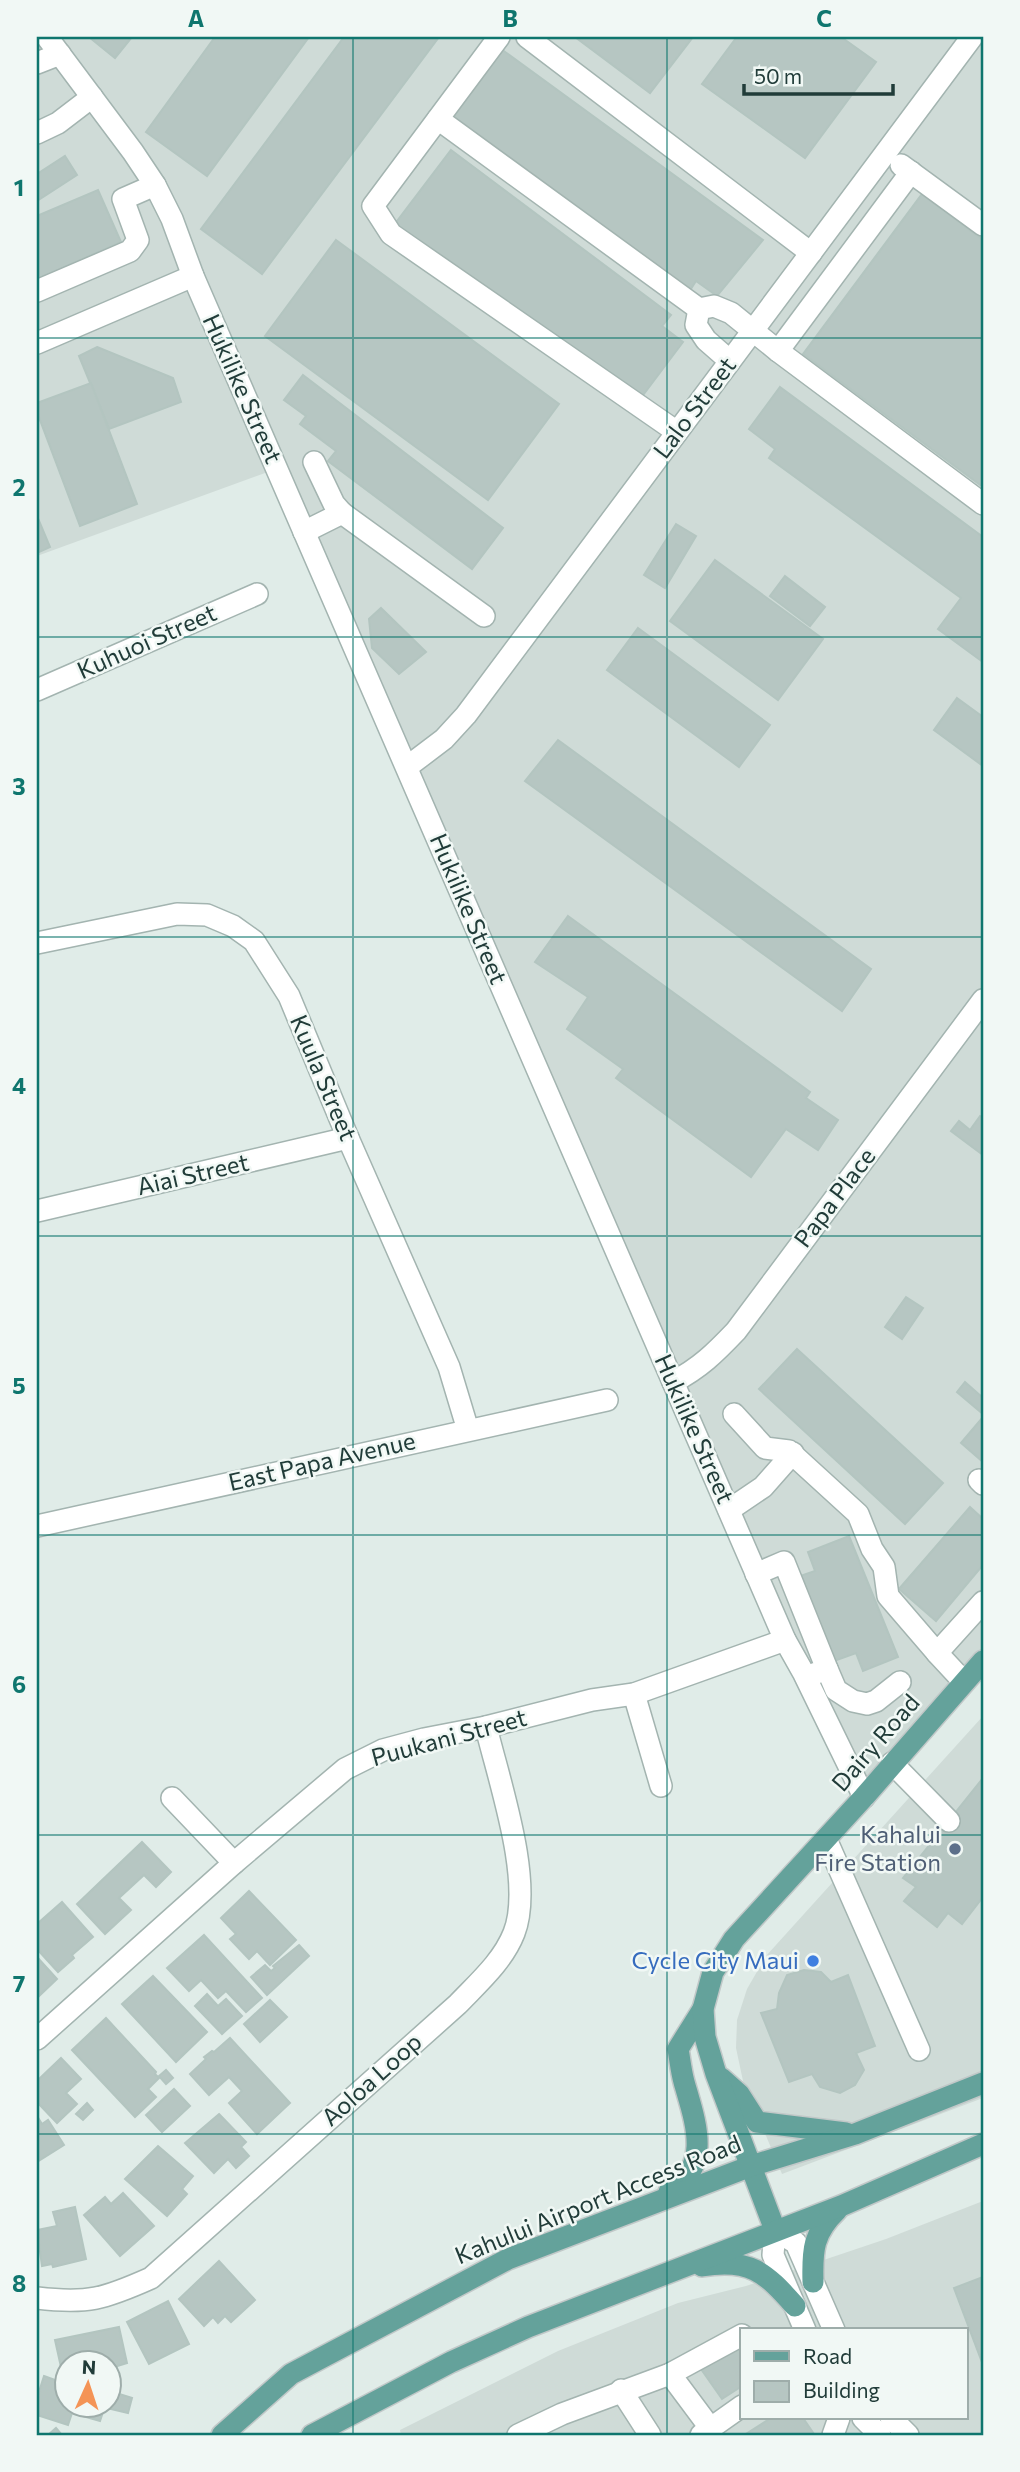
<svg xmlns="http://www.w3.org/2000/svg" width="1020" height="2472" viewBox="0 0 1020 2472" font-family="Commissioner,sans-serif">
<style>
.built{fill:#cfdbd7;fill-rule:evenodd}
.building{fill:#b6c6c2;stroke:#b3c5c0;stroke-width:2}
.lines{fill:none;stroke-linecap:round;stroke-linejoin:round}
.minor-casing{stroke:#a3b4b0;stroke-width:24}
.major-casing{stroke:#c1c8c8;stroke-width:24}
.minor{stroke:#fff;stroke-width:21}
.major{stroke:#64a29b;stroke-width:21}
.grid{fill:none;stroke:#0f766e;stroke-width:2;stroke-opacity:0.55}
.service-dot{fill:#5c6f8a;stroke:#f1f8f5;stroke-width:2.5}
.shop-dot{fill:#3f7fe0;stroke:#f1f8f5;stroke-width:2.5}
.labels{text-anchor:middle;stroke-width:5;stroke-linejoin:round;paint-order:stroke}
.street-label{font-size:24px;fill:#213c39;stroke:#f1f8f5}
.service-label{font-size:24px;fill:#4e5e75;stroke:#f1f8f5;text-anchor:end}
.shop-label{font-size:24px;fill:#366cbe;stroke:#f1f8f5;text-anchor:end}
.neatline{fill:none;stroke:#0f766e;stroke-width:2.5}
.grid-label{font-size:23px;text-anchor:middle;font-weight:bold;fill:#0f766e}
</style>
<rect width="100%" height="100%" fill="#e0ece8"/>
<g class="built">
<path d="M37,37H983V1666L864,1797L276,469L37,556Z"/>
<path d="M983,1716V2098L782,2174L743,2081L736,2048L737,2020L747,1989L766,1956Z"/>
<path d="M983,2201V2435H401L400,2430L558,2351L678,2303L746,2286L886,2239ZM742,2330H966V2418H742Z"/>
</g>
<g class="building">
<path d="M89,37H132L115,58Z"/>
<path d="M215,37H309L207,176L146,132Z"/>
<path d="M344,37H439L262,274L201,229Z"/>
<path d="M575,37H693L650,93Z"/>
<path d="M735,37H841L876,62L805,158L702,84L736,38Z"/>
<path d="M501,49L763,240L717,296L696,281L687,295L448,119Z"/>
<path d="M451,150L671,315L662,326L683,342L637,403L394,225Z"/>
<path d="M65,156L77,175L37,201V174Z"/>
<path d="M98,190L121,242L37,279V216Z"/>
<path d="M922,194L983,240V487L803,354Z"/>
<path d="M336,240L559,404L488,500L265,336Z"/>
<path d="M97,347L173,378L181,402L109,429L79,356Z"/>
<path d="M303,375L503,528L472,569L328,461L336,451L300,424L306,416L284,400Z"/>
<path d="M91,383L137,504L80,526L37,412V403Z"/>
<path d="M780,387L983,537V662L938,629L961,598L769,458L775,449L749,429Z"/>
<path d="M37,516L50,547L37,553Z"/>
<path d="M676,524L696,536L665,588L644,575Z"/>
<path d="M715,560L823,639L778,700L670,621Z"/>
<path d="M785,576L825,607L810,626L770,596Z"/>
<path d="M381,608L426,652L399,674L372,648L369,619Z"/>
<path d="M638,628L770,725L739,767L607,670Z"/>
<path d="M957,698L983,717V766L934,730Z"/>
<path d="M558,740L871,969L842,1011L525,781Z"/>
<path d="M568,916L810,1092L806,1098L838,1120L818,1150L786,1129L751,1177L616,1078L623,1069L567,1029L588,997L535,962Z"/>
<path d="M980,1116L983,1118V1155L951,1131L959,1121L970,1130Z"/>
<path d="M906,1297L923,1308L902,1339L885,1327Z"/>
<path d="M797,1349L943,1483L905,1524L759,1389Z"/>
<path d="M965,1382L983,1398V1414L957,1392Z"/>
<path d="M983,1417V1462L961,1443Z"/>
<path d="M970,1507L983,1519V1565L936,1621L899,1589Z"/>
<path d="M849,1536L898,1657L863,1671L856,1653L834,1661L800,1576L815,1571L808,1552Z"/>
<path d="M983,1778V1897L962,1924L948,1913L937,1927L904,1901L916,1887L903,1878Z"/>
<path d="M142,1842L171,1872L156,1887L144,1875L119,1898L131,1910L105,1934L77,1904Z"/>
<path d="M249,1891L296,1940L270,1965L257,1951L249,1959L230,1939L236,1934L221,1918Z"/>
<path d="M62,1902L93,1937L72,1955L74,1958L58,1972L37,1949V1924Z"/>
<path d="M204,1935L262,1998L246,2012L226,1991L218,1998L201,1980L189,1991L167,1968Z"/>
<path d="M299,1945L309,1956L267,1995L251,1977L265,1965L271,1971L275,1968L273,1966Z"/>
<path d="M37,1957L57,1979L38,1997L37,1996Z"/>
<path d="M804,1970L821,1972L831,1982L848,1975L875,2046L856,2053L864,2070L855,2085L840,2093L820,2087L812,2074L789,2082L761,2013L777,2009L779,1993L787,1975Z"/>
<path d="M153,1976L207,2032L176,2062L122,2004Z"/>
<path d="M207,1994L218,2006L226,1999L242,2016L222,2034L195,2006Z"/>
<path d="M270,2000L287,2017L260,2042L244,2024Z"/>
<path d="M106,2018L156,2072L155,2074L159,2078L148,2089L156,2097L135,2117L72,2050Z"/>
<path d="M230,2038L290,2103L257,2134L229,2103L242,2091L229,2077L209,2095L190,2074L206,2059L204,2057L212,2051L214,2052Z"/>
<path d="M61,2058L81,2079L66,2093L77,2104L57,2123L37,2102V2081Z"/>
<path d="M166,2070L173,2078L166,2084L159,2076Z"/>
<path d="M174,2089L190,2106L162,2132L146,2115Z"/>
<path d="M87,2103L93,2110L83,2120L76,2114Z"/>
<path d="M219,2114L246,2142L241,2147L249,2156L236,2168L228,2159L214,2173L185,2143Z"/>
<path d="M37,2116L42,2124L48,2120L64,2145L37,2162Z"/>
<path d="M158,2146L193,2176L182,2189L187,2194L167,2216L125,2179Z"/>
<path d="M123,2193L154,2226L120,2256L84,2215L105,2197L111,2204Z"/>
<path d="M75,2207L86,2259L53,2267L52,2264L42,2266L37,2230L57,2226L53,2212Z"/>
<path d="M219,2261L255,2300L231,2322L225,2316L218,2323L213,2317L204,2326L179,2299Z"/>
<path d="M983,2277V2365L954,2288Z"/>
<path d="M168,2301L189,2344L149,2364L127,2322Z"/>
<path d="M119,2327L127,2363L108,2369V2364L85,2362L66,2364V2366L61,2367L55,2340Z"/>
<path d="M742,2341V2386L722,2399L701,2369Z"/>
<path d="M44,2376L66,2384V2406H105L100,2421L72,2413L68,2425L37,2415V2398Z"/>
<path d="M116,2393L132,2398L128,2413L111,2409Z"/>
<path d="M771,2418H803L814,2434L747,2435L746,2434Z"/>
<path d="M56,2428L62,2435H48Z"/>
</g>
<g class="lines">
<defs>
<g id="minor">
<path d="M47,37L133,152L155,185L172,219L193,276L785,1640L803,1672L864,1797"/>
<path d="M499,37L373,206L391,234L677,432"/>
<path d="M527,37L811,253"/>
<path d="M37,63L60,54"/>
<path d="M438,119L699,309"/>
<path d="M37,133L58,123L92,97"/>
<path d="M901,165L983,225"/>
<path d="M37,291L130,251L138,240L123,199L155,185"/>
<path d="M37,343L193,276"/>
<path d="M778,351L911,172"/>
<path d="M730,361L706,340L696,325L699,309L714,306L731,313L778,351L983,504"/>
<path d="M314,462L334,504L342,513"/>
<path d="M304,532L342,513L484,616"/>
<path d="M37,690L257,594"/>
<path d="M407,767L444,739L466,715L972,37"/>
<path d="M37,943L177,914L207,915L233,926L254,941L289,996L348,1138L449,1367L468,1430"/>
<path d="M37,1211L348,1138"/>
<path d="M673,1382C700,1368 715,1353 736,1331L983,1000"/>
<path d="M734,1414L765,1448L789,1451L858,1514L872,1549L884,1567L888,1596L937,1653L983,1602"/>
<path d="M979,1480L983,1484"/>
<path d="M729,1510L763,1487L793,1453"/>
<path d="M37,1526L607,1400"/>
<path d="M756,1574L784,1562L827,1669L806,1677"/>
<path d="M937,1653L964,1682"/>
<path d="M827,1669L836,1690L853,1701L867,1704L876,1701L900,1682"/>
<path d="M634,1694L661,1786"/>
<path d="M892,1763L949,1821"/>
<path d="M172,1798L234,1863"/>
<path d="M826,1839L919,2050"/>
<path d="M37,2039L234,1863L345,1769L383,1750L424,1739L486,1727L592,1700L634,1694L785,1640"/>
<path d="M37,2298C88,2304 104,2299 151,2278L458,2004C479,1982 503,1961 514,1933C534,1882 499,1781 486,1727"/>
<path d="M805,2330L773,2255L775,2230L796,2243L834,2330"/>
<path d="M670,2374L711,2429"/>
<path d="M621,2390L650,2435"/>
<path d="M863,2418L880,2435"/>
<path d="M891,2418L908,2435"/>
<path d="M518,2435L562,2414L670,2374L742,2335"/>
<path d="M701,2435L742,2406"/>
<path d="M833,2435L839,2418"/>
</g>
<g id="major">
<path d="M721,2078L739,2094L757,2122L846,2133"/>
<path d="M669,2192C713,2166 695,2121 684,2082C681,2071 680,2060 678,2049L703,2009"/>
<path d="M775,2230L716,2074L705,2037L703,2009L713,1972L734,1939L864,1797L983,1661"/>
<path d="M702,2266C750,2258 765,2272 795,2306"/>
<path d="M813,2282C812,2250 813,2233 837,2210"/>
<path d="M222,2435L291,2374L508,2259L751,2166L855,2134L983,2083"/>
<path d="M312,2435L451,2362L528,2327L841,2206L983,2144"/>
</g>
</defs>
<use href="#minor" class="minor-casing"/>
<use href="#major" class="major-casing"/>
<use href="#minor" class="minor"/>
<use href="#major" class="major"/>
</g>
<path class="grid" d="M353,37V2435M667,37V2435M37,338H983M37,637H983M37,937H983M37,1236H983M37,1535H983M37,1835H983M37,2134H983"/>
<circle class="service-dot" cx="955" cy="1849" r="7"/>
<circle class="shop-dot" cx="813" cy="1961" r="7"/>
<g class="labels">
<g class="street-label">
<text transform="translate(242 389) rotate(66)" y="8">Hukilike Street</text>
<text transform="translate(695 408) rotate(-53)" y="8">Lalo Street</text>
<text transform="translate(147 642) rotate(-24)" y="8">Kuhuoi Street</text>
<text transform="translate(468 909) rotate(67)" y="8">Hukilike Street</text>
<text transform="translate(323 1078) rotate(67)" y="8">Kuula Street</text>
<text transform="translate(193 1175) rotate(-13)" y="8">Aiai Street</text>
<text transform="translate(835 1198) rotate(-53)" y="8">Papa Place</text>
<text transform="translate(694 1429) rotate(66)" y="8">Hukilike Street</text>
<text transform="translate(322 1462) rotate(-13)" y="8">East Papa Avenue</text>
<text transform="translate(449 1738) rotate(-15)" y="8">Puukani Street</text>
<text transform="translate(876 1743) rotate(-49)" y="8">Dairy Road</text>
<text transform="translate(372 2080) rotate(-42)" y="8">Aoloa Loop</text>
<text transform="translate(598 2200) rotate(-22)" y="8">Kahului Airport Access Road</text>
</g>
<g class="service-label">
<text x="941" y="1843">Kahalui<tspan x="941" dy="28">Fire Station</tspan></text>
</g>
<g class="shop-label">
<text x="799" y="1969">Cycle City Maui</text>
</g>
</g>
<rect width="1020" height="2472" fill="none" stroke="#f1f8f5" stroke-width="77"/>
<rect x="740" y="2328" width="228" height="91" fill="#f1f8f5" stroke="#9eadaa" stroke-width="2"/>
<rect x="754" y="2351" width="35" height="10" fill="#64a29b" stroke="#9eadaa" stroke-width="2"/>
<text x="803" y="2364" font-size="21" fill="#213c39">Road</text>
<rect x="754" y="2381" width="35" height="21" fill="#b6c6c2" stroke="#9eadaa" stroke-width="2"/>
<text x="803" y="2398" font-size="21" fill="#213c39">Building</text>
<g transform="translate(88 2384) rotate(3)"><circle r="33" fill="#f1f8f5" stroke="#9eadaa" stroke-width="2"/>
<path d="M0-5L12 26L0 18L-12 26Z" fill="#f49456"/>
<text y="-10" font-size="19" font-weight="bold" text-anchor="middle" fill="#213c39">N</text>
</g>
<path d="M744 84v10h149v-10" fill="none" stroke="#213c39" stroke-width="3.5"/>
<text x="754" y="84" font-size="21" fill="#213c39" stroke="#f1f8f5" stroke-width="5" paint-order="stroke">50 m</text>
<rect x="38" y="38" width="944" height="2396" class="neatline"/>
<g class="grid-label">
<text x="196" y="27">A</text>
<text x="510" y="27">B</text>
<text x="824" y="27">C</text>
<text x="19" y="196">1</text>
<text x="19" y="496">2</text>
<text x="19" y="795">3</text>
<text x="19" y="1094">4</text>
<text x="19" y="1394">5</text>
<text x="19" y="1693">6</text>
<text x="19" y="1992">7</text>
<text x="19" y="2292">8</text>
</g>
</svg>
